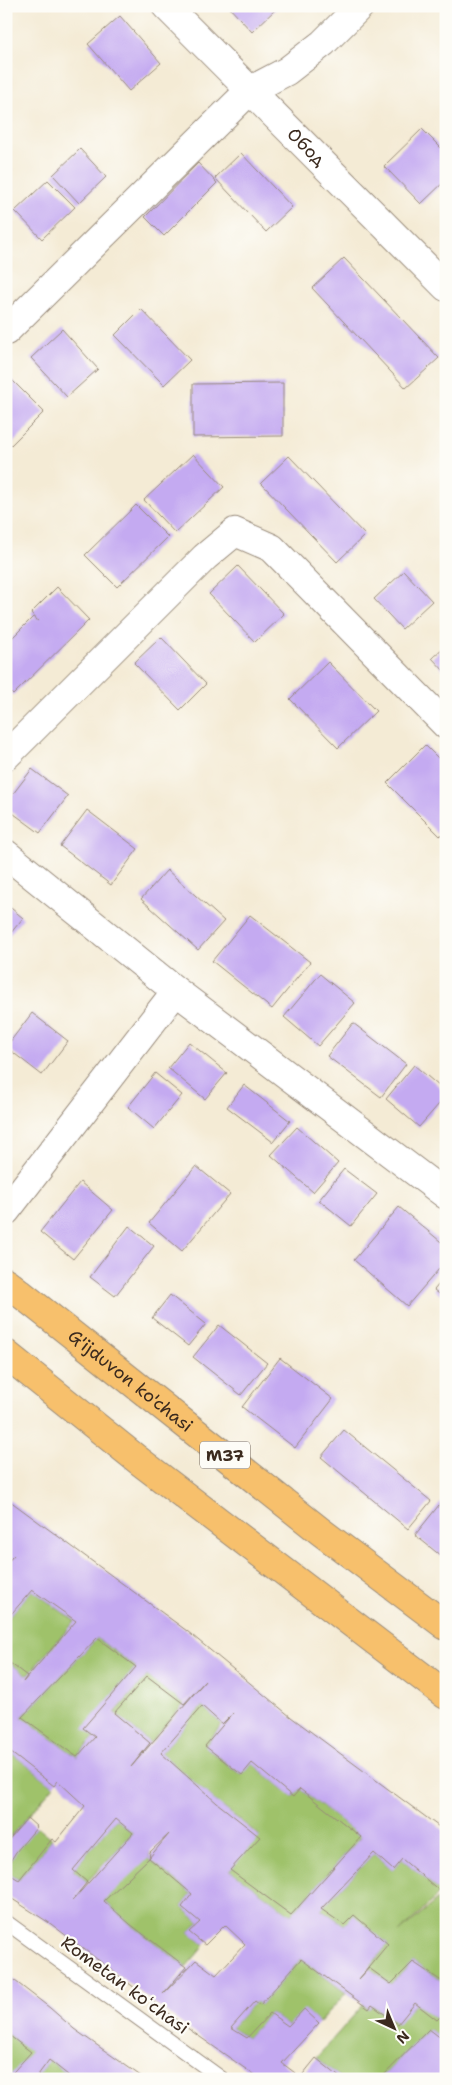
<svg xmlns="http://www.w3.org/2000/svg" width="452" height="2085" viewBox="0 0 452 2085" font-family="'Shantell Sans',sans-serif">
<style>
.green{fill:#9fc26b;stroke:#6d7644}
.building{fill:#c4aaf1;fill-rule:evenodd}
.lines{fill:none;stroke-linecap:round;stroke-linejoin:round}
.service-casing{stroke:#988a7a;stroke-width:16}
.minor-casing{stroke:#988a7a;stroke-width:30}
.primary-casing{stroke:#988a7a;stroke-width:30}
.service{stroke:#fff;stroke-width:14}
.minor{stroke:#fff;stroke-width:28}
.primary{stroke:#f7c06c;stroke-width:28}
.labels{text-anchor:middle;stroke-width:4.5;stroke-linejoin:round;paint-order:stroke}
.shield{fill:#fdfcf7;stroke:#75695f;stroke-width:1}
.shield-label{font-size:16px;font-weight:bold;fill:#3b2a1e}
.street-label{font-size:18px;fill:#3b2a1e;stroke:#fdfcf7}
</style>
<rect width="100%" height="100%" fill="#fdfcf7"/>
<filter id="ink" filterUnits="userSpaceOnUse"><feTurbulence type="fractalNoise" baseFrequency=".02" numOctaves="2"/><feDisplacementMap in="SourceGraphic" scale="10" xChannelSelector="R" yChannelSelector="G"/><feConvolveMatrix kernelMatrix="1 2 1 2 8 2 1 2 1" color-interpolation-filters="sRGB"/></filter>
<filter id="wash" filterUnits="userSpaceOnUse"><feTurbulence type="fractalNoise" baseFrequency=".0096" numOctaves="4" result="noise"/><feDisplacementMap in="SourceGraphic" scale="20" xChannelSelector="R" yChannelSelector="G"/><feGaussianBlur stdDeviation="1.12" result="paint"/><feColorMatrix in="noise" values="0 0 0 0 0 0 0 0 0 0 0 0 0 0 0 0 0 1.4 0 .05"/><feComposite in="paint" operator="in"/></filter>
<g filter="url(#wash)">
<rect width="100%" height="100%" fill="#f4ebd5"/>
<g class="green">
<path d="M32,1590L75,1621L27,1676L6,1660V1620Z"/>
<path d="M97,1638L136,1667L84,1728L95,1736L77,1757L22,1717Z"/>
<path d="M147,1676L184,1704L150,1743L115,1713Z"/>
<path d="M202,1706L222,1724L205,1746L241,1775L252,1763L293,1797L300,1789L361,1837L291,1915L230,1870L259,1835L217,1803L161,1753Z"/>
<path d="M6,1749L54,1786L6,1842Z"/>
<path d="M116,1819L133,1833L87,1882L73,1870Z"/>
<path d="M37,1827L52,1839L19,1880L6,1872C7,1856 27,1839 37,1827Z"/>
<path d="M150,1852L149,1859L192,1894L182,1907L200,1922L189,1932L205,1945L186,1967L130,1924L104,1901Z"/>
<path d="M374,1853L393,1870L402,1859L441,1892L399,1933L440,1897L446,1902V1984L413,1962L391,1984L369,1968L388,1944L354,1916L344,1925L321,1909Z"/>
<path d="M301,1959L346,1993L319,2023L304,2010L288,2026L270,2013L247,2038L231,2028L255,2001L260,2005Z"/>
<path d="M415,2003L438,2020L446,2012V2042L429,2029L380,2079H342L316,2058L363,2005L369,2009L372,2005L398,2023Z"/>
<path d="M6,2033L32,2052L8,2079H6Z"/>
<path d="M49,2060L73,2079H35Z"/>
</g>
<g id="blocks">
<g class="building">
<path d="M228,6H279L252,32Z"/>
<path d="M120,16L161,63L129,91L88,44Z"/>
<path d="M422,129L446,153V180L421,204L384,166Z"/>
<path d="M80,149L106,177L79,203L53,175Z"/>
<path d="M241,153L292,207L266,232L215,178Z"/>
<path d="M198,163L217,183L164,236L145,217Z"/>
<path d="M48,180L75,207L42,239L15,211Z"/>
<path d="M344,258L439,358L406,388L312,288Z"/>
<path d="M141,309L190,360L164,385L115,335Z"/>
<path d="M62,329L98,369L67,397L31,358Z"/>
<path d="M10,378L44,412L6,450V382Z"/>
<path d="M283,383V436L193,437V384Z"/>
<path d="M193,454L224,487L175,533L144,500Z"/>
<path d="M289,456L365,535L337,562L261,483Z"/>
<path d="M136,505L168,537L117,587L85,555Z"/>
<path d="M238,566L284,614L255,642L209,594Z"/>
<path d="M404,571L432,601L402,629L374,599Z"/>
<path d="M57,587L89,620L13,695L6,688V644L33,617L38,621L31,613Z"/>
<path d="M161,637L206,684L180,710L134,663Z"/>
<path d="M446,645V673L432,658Z"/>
<path d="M328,662L376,711L338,748L290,699Z"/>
<path d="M425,745L446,766V830L440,836L387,783Z"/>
<path d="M32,769L68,796L40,833L6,808V803Z"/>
<path d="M87,810L138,849L111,885L60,846Z"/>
<path d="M167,870L224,921L198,950L141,899Z"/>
<path d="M6,904L23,918L6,939Z"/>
<path d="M250,915L310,962L272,1009L212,961Z"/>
<path d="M320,974L355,1003L318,1046L284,1017Z"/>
<path d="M32,1013L68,1041L42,1075L6,1047Z"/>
<path d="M353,1023L406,1064L381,1097L327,1056Z"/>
<path d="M189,1042L227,1073L205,1099L168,1068Z"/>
<path d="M414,1065L446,1092V1096L419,1127L386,1099Z"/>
<path d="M155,1073L182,1095L154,1129L128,1107Z"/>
<path d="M244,1085L290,1121L273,1142L227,1107Z"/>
<path d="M297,1127L338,1163L313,1192L271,1155Z"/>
<path d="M196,1166L230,1194L182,1251L149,1223Z"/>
<path d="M344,1169L377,1194L351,1226L319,1200Z"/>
<path d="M80,1182L113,1210L73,1259L40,1232Z"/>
<path d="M399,1207L446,1246V1261L407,1306L354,1260Z"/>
<path d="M129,1226L154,1246L115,1296L90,1277Z"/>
<path d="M446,1276V1299L434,1290Z"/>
<path d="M170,1295L206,1324L188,1346L152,1318Z"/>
<path d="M219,1325L267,1363L241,1395L193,1357Z"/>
<path d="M280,1358L333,1399L295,1448L242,1407Z"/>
<path d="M344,1430L431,1501L408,1529L321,1457Z"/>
<path d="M6,1498L187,1631L291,1717L446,1832V1886L441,1892L402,1859L393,1870L374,1853L321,1909L344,1925L354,1915L388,1944L359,1979L369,1968L391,1984L413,1962L446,1984V2011L437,2020L415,2003L398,2024L372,2005L369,2009L301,1959L260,2005L255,2001L231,2028L247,2038L270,2013L288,2026L304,2009L319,2023L282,2063L299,2076L298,2079H260L190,2030L51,1924L6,1895V1872L19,1880L52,1839L56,1842L85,1806L58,1781L54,1786L6,1749V1660L27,1676L23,1682L76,1621L32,1590L6,1620V1564L14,1555L6,1563ZM97,1638L136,1667L83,1728L95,1737L77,1757L22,1717ZM147,1676L184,1704L205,1681L131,1767L150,1743L114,1713ZM202,1706L222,1724L233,1713L205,1746L242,1775L252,1763L293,1797L300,1789L361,1837L291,1915L230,1870L260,1837L217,1803L161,1753ZM116,1819L133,1833L72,1901L87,1882L73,1870ZM169,1834L149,1858L192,1894L182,1907L200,1922L189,1932L205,1945L225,1925L245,1944L216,1975L196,1960L163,1994L186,1967L130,1924L104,1901L149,1858L150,1852Z"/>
<path d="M443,1500L446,1502V1560L415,1535Z"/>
<path d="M27,1818L37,1827L16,1852L6,1868V1843Z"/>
<path d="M6,1974L50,2008L74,2029L145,2079H73L49,2060L35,2079H7L31,2052L6,2033Z"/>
<path d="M429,2029L446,2042V2079H380Z"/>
<path d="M316,2058L342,2079H299Z"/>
</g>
</g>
</g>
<g filter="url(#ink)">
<use href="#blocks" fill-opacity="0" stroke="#988a7a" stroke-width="1"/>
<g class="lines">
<defs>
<path id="service" d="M6,1922L222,2079"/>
<g id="minor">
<path id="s1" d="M166,6L446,287"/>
<path d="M6,331L249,91L287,71L323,43L360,6"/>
<path d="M6,756L205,557L235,532L272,548L446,725"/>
<path d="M6,854L176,991L446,1195"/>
<path d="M6,1211L176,991"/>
</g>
<g id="primary">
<path id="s2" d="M6,1282L320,1531L446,1626"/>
<path d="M6,1354L138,1460L446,1695"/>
</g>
</defs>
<use href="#service" class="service-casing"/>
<use href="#minor" class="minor-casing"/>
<use href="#primary" class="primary-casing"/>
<use href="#service" class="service"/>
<use href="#minor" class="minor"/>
<use href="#primary" class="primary"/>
</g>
</g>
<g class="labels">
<rect class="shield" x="200" y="1441.5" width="50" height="27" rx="4"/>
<g class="shield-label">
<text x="225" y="1461">M37</text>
</g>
<g class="street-label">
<text dy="6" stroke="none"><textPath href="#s1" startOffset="199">Обод</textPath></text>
<text dy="6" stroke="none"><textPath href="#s2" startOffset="159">G'ijduvon ko'chasi</textPath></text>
<text transform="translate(125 1985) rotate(36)" y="6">Rometan koʻchasi</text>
</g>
</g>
<rect width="452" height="2085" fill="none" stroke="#fdfcf7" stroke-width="25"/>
<g transform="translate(394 2028) rotate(136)" stroke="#fdfcf7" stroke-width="4" paint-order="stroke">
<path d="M0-4L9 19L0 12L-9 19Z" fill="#3b2a1e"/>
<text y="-8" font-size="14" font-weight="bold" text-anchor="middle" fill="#3b2a1e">N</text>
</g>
</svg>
